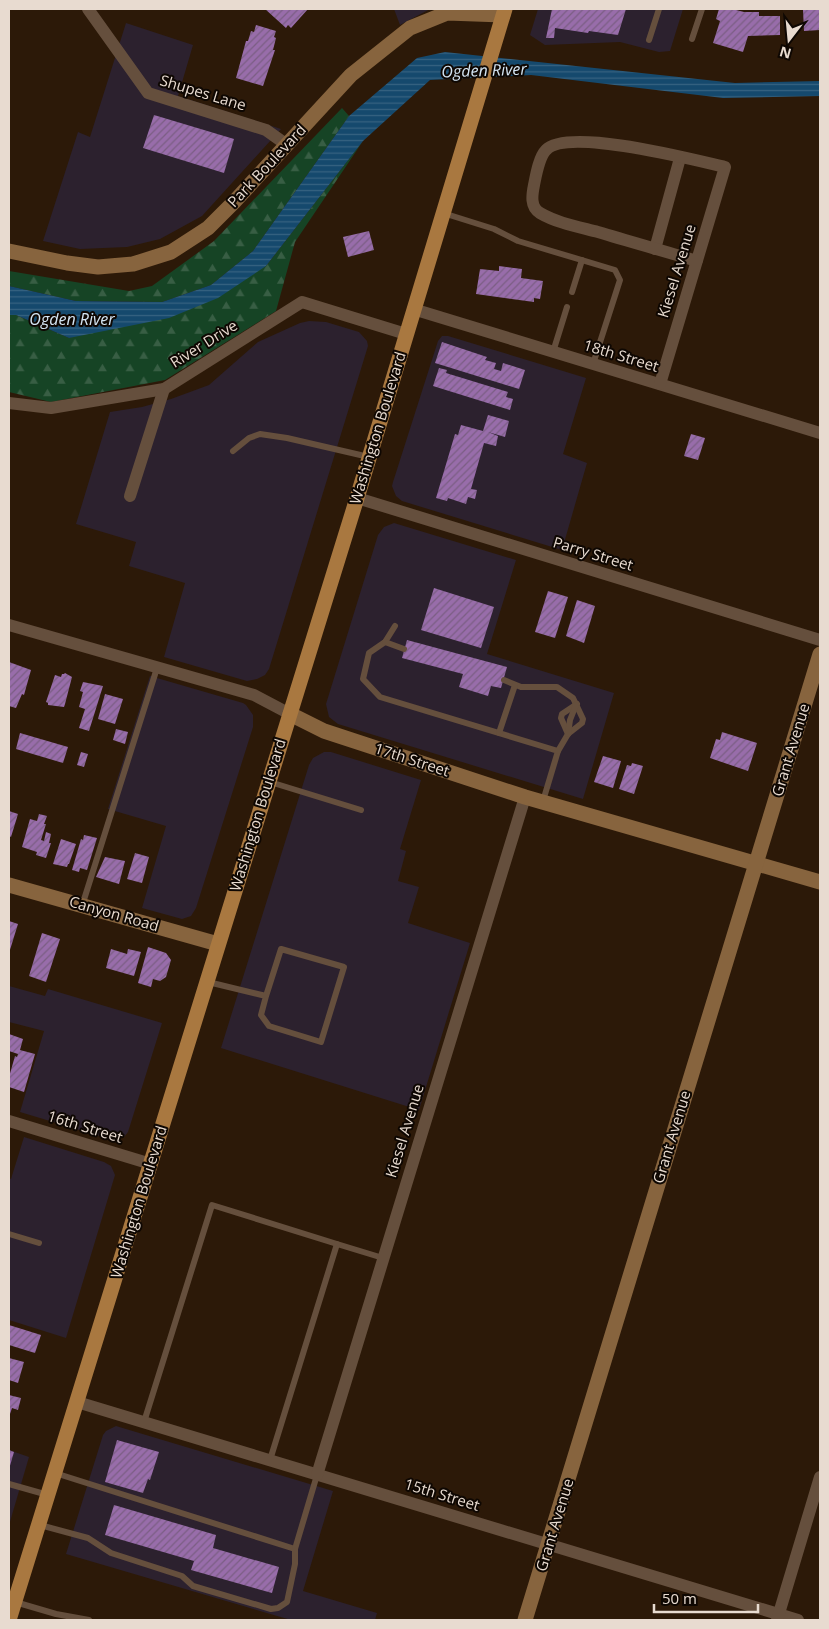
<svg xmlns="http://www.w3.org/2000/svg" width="829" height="1629" viewBox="0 0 829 1629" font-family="'Open Sans',sans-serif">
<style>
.commercial{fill:#2c212e}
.forest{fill:url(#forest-firs)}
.water{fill:url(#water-rules)}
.building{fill:url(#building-hatch)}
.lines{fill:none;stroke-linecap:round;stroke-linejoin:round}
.lane{stroke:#654f3d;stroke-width:6}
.street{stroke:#654f3d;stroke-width:12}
.secondary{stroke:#87643e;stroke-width:15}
.primary{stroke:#a97840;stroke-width:15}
.labels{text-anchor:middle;stroke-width:4;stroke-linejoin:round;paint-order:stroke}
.street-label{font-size:15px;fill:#e8dbd0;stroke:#0e0702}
.water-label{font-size:16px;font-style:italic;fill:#d4e5f3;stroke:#0e0702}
</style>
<defs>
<pattern id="forest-firs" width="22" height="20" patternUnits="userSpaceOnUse" patternTransform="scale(1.25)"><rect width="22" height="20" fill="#164425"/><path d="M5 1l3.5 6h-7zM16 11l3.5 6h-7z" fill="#385e44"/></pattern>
<pattern id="water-rules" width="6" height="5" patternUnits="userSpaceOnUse" patternTransform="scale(1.25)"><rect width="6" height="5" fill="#15496d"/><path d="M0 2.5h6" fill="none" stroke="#376381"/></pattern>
<pattern id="building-hatch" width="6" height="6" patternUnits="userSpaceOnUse" patternTransform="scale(1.25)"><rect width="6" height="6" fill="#986daa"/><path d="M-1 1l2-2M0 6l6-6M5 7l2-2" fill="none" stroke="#7b5e84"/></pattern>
</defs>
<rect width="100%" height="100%" fill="#2c1908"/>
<g class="commercial">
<path d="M394,9H430L400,25Z"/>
<path d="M538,9H683L670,51L659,52L620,42L545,45L530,35Z"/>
<path d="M126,23L193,45L178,96L281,129L202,216L160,239L127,247L80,249L43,241L78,132L90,137Z"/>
<path d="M309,321L326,322L359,332L367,341L368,346L269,669L265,675L257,679L247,681L164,657L185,583L129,566L136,542L76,524L110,412L142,407L171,399L209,385L258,342L300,323Z"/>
<path d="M442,336H448L586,378L563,454L587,463L562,550L402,501L396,496L392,486L393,482L438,341Z"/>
<path d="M394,523L516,560L487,654L614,693L583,799L338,724L329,717L326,704L378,535L384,527Z"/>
<path d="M150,676L243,703L246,705L253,715V727L196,908L191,916L182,919L142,908L166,826L108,809Z"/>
<path d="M324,752H331L421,780L400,849L406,851L398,881L419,887L408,923L470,943L419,1110L221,1048L309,765L313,758Z"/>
<path d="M9,986L45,996L48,989L162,1023L128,1132L124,1137L113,1140L20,1112L44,1031L9,1022Z"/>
<path d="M24,1137L104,1162L111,1166L115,1175L66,1338L9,1320V1178L11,1179Z"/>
<path d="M116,1426L333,1491L303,1591L377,1613L375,1620H291L66,1554L103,1435L106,1431Z"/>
<path d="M9,1450L29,1457L9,1525Z"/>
</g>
<g class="forest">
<path d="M342,108L349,116L253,251L211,285L162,302L76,301L9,286V271L129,291L152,286L214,241Z"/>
<path d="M363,141L295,242L276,311L165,380L51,402L9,392V315H16L69,338L266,266Z"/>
</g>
<path class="water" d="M445,52L735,83L820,81V96L723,98L531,75L430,80L363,141L266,266L218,298L169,318L69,338L16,315H9V286L76,301L162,302L211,285L253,251L349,116L417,58Z"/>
<g class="building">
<path d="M265,9H308L291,28L288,25L286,28Z"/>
<path d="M552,9H626L618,35L589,31L588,33L555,28L554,38H546Z"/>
<path d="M719,9H732L744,12H759V16H780V35L748,36L743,52L713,43L720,21L716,19Z"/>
<path d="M820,9V30L804,31L803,10Z"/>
<path d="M256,25L276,31L274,37L276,38L273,50H275L263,86L236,78L246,41H248L251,31L254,32Z"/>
<path d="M154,115L234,139L224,173L143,148Z"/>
<path d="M369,231L374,250L348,257L343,237Z"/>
<path d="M499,266L522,269L521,278L543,281L540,299L534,298V302L476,294L480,269L499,271Z"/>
<path d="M442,342L487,357L485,360L496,363L494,369L501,371L503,363L525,370L519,389L435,363Z"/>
<path d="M439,368L447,370L446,373L508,392L506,397L513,399L510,410L433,386Z"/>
<path d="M488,415L509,421L505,437L488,432L498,436L496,446L484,443L471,489L477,490L475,499L468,497L466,504L448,498L447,501L436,498L455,434L458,435L461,425L483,431Z"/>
<path d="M691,434L705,438L698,460L684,456Z"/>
<path d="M434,588L494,607L481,648L421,630Z"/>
<path d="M548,591L568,597L555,638L535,632Z"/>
<path d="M577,600L595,606L584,643L566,636Z"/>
<path d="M407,640L507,667L501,688L491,686L488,696L459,687L463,674L402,658Z"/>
<path d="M9,662L31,670L24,695L22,694L16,708L9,706Z"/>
<path d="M65,673L72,677L65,704L64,707L48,705V703L46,702L55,675L61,677L62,674H64Z"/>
<path d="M83,682L103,686L89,731L79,728L85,709L79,707L83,692L80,691Z"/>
<path d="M105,694L123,699L115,724L98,719Z"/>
<path d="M116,729L128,732L125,744L113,740Z"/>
<path d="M722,732L757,743L748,771L710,758L716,739L720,740Z"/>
<path d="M20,733L68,747L63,763L16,749Z"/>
<path d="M81,752L88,754L84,767L77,765Z"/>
<path d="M603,756L621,761L613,788L594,782Z"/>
<path d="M632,763L643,766L634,794L619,789L627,765L631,766Z"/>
<path d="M9,811L18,814L11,837L9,836Z"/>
<path d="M39,814L47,816L44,824H46L41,840L44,841L46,832L51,834L49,843H51L46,858L36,855L37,852L22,847L30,819L37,821Z"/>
<path d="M84,835L97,838L87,870L80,868L79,872L72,870L81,839L83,840Z"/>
<path d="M61,839L76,844L69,864H68L67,867L53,864Z"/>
<path d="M135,853L149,857L142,883L127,879Z"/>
<path d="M105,857L125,861L119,884L96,877Z"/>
<path d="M9,921L18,924L9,953Z"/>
<path d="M42,933L60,939L46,982L29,976Z"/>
<path d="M148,947L166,953L171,960L166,977L160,981L153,979L151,987L138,983Z"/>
<path d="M111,949L127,954L128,949L141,952L134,976L106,968Z"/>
<path d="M9,1034L23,1039L20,1050L35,1054L24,1092L9,1087V1077L15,1056L17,1057L18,1054L9,1051Z"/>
<path d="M9,1325L41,1335L35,1353L9,1345Z"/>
<path d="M9,1358L24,1362L18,1383L9,1380Z"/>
<path d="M9,1395L21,1398L18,1410L12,1408L9,1417Z"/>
<path d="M117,1440L159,1452L150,1480L148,1479L143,1493L105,1482Z"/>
<path d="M9,1450L14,1452L9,1469Z"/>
<path d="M114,1505L216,1535L213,1548L279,1567L272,1593L191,1570L194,1561L105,1535Z"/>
</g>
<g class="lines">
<g class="lane">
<path d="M692,39L702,9"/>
<path d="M649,40L659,9"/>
<path d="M443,213L494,229L518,241L615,270L620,280L593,364"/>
<path d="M572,292L582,260"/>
<path d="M553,352L567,307"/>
<path d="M233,451L249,438L260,434L287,438L369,457"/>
<path d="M395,626L385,642L369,653L363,679L380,697L558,751L543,801"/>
<path d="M385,642L404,649"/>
<path d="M504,680L521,687H557L573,698L583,719L582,723L568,734L558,751"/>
<path d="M499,733L515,685"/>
<path d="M568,734L561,718L562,714L577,704"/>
<path d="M568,734L570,720L576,705"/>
<path d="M270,782L361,810"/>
<path d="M82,906L157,668"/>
<path d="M208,982L266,996L261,1015L269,1026L321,1042L344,967L281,949L266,996"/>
<path d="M9,1234L39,1243"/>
<path d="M144,1422L212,1205L337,1244"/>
<path d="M270,1460L337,1244L383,1258"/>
<path d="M55,1473L295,1549"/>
<path d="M9,1484L48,1495"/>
<path d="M40,1525L88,1538L111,1553L182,1576L193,1586L271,1609L278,1608L287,1602L295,1564V1549L317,1475"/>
<path d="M15,1602L56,1614L89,1620"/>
</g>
<g class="street">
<path d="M88,9L148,93L266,130L287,145"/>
<path d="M655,249L680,158"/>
<path d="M413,309L820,433"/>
<path d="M660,384L725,167C694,160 568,127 546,150C539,157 536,175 534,185C532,195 530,207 540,213C557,223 579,227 598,232C631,242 664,251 697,261"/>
<path d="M9,403L51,408L164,389L302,302L406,334"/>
<path d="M130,496L164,389"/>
<path d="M357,498L820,640"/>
<path d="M9,625L254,695L290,714"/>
<path d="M9,1121L151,1164"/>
<path d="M77,1402L798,1620"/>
<path d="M317,1475L525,797"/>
<path d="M777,1620L820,1477"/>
</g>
<g class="secondary">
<path d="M9,251L67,263L98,267L133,264L171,252L208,228L234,202L351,75L410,28L447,13L503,15"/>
<path d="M290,714L324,731L525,797L820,882"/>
<path d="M9,885L218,944"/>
<path d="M525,1620L820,654"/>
</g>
<path class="primary" d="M9,1620L357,498L505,9"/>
</g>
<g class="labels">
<g class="street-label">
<text transform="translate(203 93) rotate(17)" y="5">Shupes Lane</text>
<text transform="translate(267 166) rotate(-47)" y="5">Park Boulevard</text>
<text transform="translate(677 271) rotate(-73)" y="5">Kiesel Avenue</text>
<text transform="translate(204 344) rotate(-32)" y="5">River Drive</text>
<text transform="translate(621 356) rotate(17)" y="5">18th Street</text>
<text transform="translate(378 428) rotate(-73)" y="5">Washington Boulevard</text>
<text transform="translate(593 554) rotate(17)" y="5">Parry Street</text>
<text transform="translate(791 750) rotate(-73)" y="5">Grant Avenue</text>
<text transform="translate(412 760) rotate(18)" y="5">17th Street</text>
<text transform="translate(258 815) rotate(-73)" y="5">Washington Boulevard</text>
<text transform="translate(114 914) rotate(16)" y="5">Canyon Road</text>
<text transform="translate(85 1127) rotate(17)" y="5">16th Street</text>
<text transform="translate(405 1131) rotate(-73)" y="5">Kiesel Avenue</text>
<text transform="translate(672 1137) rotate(-73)" y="5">Grant Avenue</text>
<text transform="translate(139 1202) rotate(-73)" y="5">Washington Boulevard</text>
<text transform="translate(442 1495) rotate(17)" y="5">15th Street</text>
<text transform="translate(555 1525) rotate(-73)" y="5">Grant Avenue</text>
</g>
<g class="water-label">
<text transform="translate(484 70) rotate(-2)" y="6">Ogden River</text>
<text x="72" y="325">Ogden River</text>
</g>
</g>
<rect width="829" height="1629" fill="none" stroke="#e8dbd0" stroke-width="20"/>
<g transform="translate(789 40) rotate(196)" stroke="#0e0702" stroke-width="4" paint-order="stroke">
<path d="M0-4L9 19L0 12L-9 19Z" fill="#e8dbd0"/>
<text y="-8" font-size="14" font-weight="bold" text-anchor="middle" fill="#e8dbd0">N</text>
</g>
<path d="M654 1604v8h104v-8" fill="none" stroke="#e8dbd0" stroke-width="2.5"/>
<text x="662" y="1604" font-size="15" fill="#e8dbd0" stroke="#0e0702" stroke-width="4" paint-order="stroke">50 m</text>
</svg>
